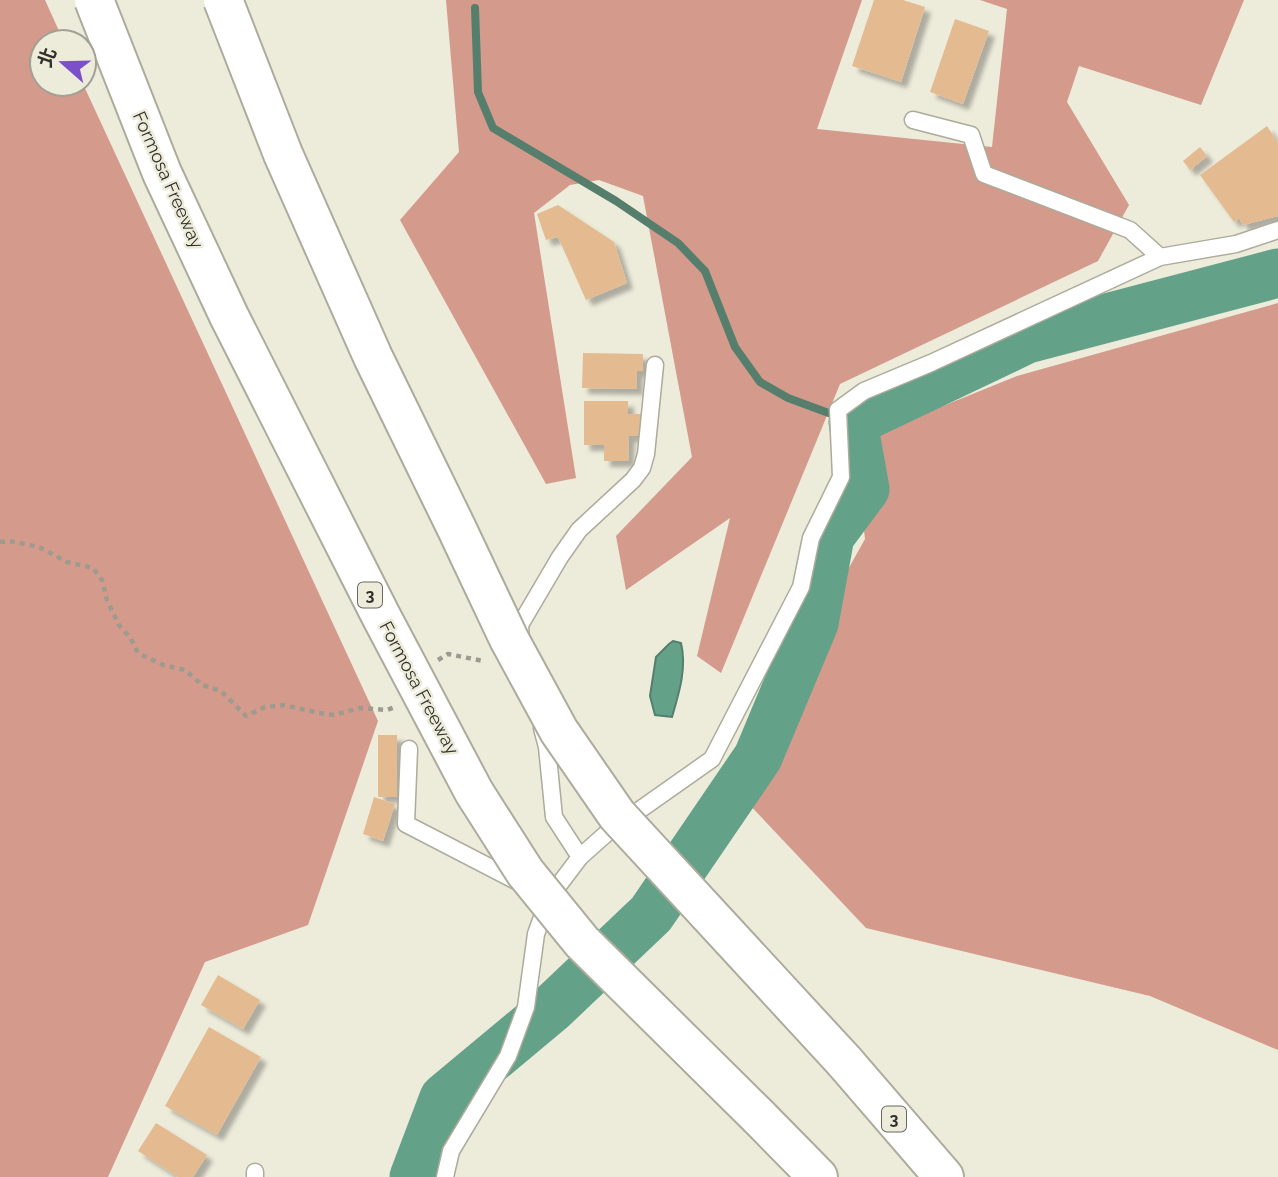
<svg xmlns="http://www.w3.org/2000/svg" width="1278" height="1177" viewBox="0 0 1278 1177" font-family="Raleway,'Noto Sans TC',sans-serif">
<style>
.forest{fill:#d49a8b}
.water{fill:#64a189;stroke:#557f6c;stroke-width:2}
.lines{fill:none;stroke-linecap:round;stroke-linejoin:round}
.stream{stroke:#557f6c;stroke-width:8}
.river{stroke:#64a189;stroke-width:49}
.building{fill:#e4bb90;filter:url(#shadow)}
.service-casing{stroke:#adab9b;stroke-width:19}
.motorway-casing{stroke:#adab9b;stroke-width:42}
.path{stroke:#9d9b8f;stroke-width:4.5;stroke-dasharray:5 5;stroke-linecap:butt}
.service{stroke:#fff;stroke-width:16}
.motorway{stroke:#fff;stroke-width:38}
.motorway-bridge-casing{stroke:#adab9b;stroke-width:42;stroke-linecap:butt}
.motorway-bridge{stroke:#fff;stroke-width:38}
.labels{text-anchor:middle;stroke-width:5;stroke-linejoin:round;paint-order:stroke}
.shield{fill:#edebda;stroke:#69685f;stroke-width:2}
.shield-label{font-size:16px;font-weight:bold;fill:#31302a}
.street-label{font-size:18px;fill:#31302a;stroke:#edebda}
</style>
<defs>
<filter id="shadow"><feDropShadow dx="6" dy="6" stdDeviation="2" flood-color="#0004"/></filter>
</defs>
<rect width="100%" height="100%" fill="#edebda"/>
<g class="forest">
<path d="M0,0H45L64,42H42V84H83L378,721L308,925L205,962L108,1177H0Z"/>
<path d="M446,0H862L817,129L992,147L1007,9L980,0H1244L1201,105L1079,66L1067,102L1129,205L1098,261L840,384L721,673L697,656L730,518L626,590L616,536L692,457L643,196L599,180L570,185L534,213L576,478L546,484L400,220L459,152Z"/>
<path d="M1278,303V1050L1150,996L866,928L729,783L865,539L854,442L1017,376Z"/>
</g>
<path class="water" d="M673,641L681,643C687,668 679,693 672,717L655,715L650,696L656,657L669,644Z"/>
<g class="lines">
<path class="stream" d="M475,8L478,92L493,128L616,201L678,243L705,271L735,347L760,382L788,398L853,422"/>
<path class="river" d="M414,1177L444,1098L551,1009L651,914L758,757L814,623L830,536L865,489L853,422L1027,339L1278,273"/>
</g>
<g class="building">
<path d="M874,0H903L925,7L901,82L852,66Z"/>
<path d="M955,19L989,31L963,104L930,92Z"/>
<path d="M1267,126L1278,143V216L1243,225L1239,218L1234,222L1200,175Z"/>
<path d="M1200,147L1207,156L1190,170L1183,161Z"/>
<path d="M558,205L614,242L627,283L586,300L558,237L546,240L537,214Z"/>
<path d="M583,353L643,354V371H637V389L582,388Z"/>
<path d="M584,401H628V414H642V436H629L628,461H604V445H584Z"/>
<rect x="378" y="735" width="19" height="62"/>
<path d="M374,797L395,804L383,841L363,834Z"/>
<path d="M218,975L260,1000L243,1029L201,1005Z"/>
<path d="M209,1027L261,1057L217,1135L165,1106Z"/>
<path d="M156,1123L207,1155L193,1177H178L138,1151Z"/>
</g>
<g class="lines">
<defs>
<g id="service">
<path d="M913,120L971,135L984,174L1130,230L1160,257"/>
<path d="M521,642L520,625L560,557L579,530L633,480L642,468L646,454L655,365"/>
<path d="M542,728L547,747L554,817L580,857"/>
<path d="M409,749L406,824L522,884"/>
<path d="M255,1177V1172"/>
<path d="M445,1177L451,1151L508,1056L526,1007L536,934L549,898L580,857L607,833L712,759L801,587L811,538L841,477L838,410L864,391L931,363L1160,257L1236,244L1278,230"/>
</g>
<g id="motorway">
<path d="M844,1061L944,1177"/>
<path d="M759,1117L818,1177"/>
</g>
</defs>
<use href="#service" class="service-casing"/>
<use href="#motorway" class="motorway-casing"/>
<g class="path">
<path d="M0,542L9,541L39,547L67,562L93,568L102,580L107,600L119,625L131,639L138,653L163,665L185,670L202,685L221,691L246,716L265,707L284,705L319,713L334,715L360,708L387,710L395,707"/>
<path d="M438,660L448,654L483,661"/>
</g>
<use href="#service" class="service"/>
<use href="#motorway" class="motorway"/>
<defs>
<g id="motorway-bridge">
<path d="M94,0L162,173L229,316L381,616L474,792L525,872L582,942L759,1117"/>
<path d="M223,0L283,154L373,357L456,527L509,639L559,731L617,815L844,1061"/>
</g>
</defs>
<use href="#motorway-bridge" class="motorway-bridge-casing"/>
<use href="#motorway-bridge" class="motorway-bridge"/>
</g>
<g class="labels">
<g class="shield">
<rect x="358" y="582.5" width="24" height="25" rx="5"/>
<rect x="882" y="1106.5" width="24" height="25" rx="5"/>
</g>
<g class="shield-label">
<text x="370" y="601">3</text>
<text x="894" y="1125">3</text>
</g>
<g class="street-label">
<text transform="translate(168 180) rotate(66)" y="6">Formosa Freeway</text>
<text transform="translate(419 688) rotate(62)" y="6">Formosa Freeway</text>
</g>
</g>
<g transform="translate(63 63) rotate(290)"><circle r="33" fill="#edebda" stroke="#a2a094" stroke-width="2"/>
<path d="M0-5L12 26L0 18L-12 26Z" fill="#7b51ca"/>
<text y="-10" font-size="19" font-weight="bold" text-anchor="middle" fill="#31302a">北</text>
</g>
</svg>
